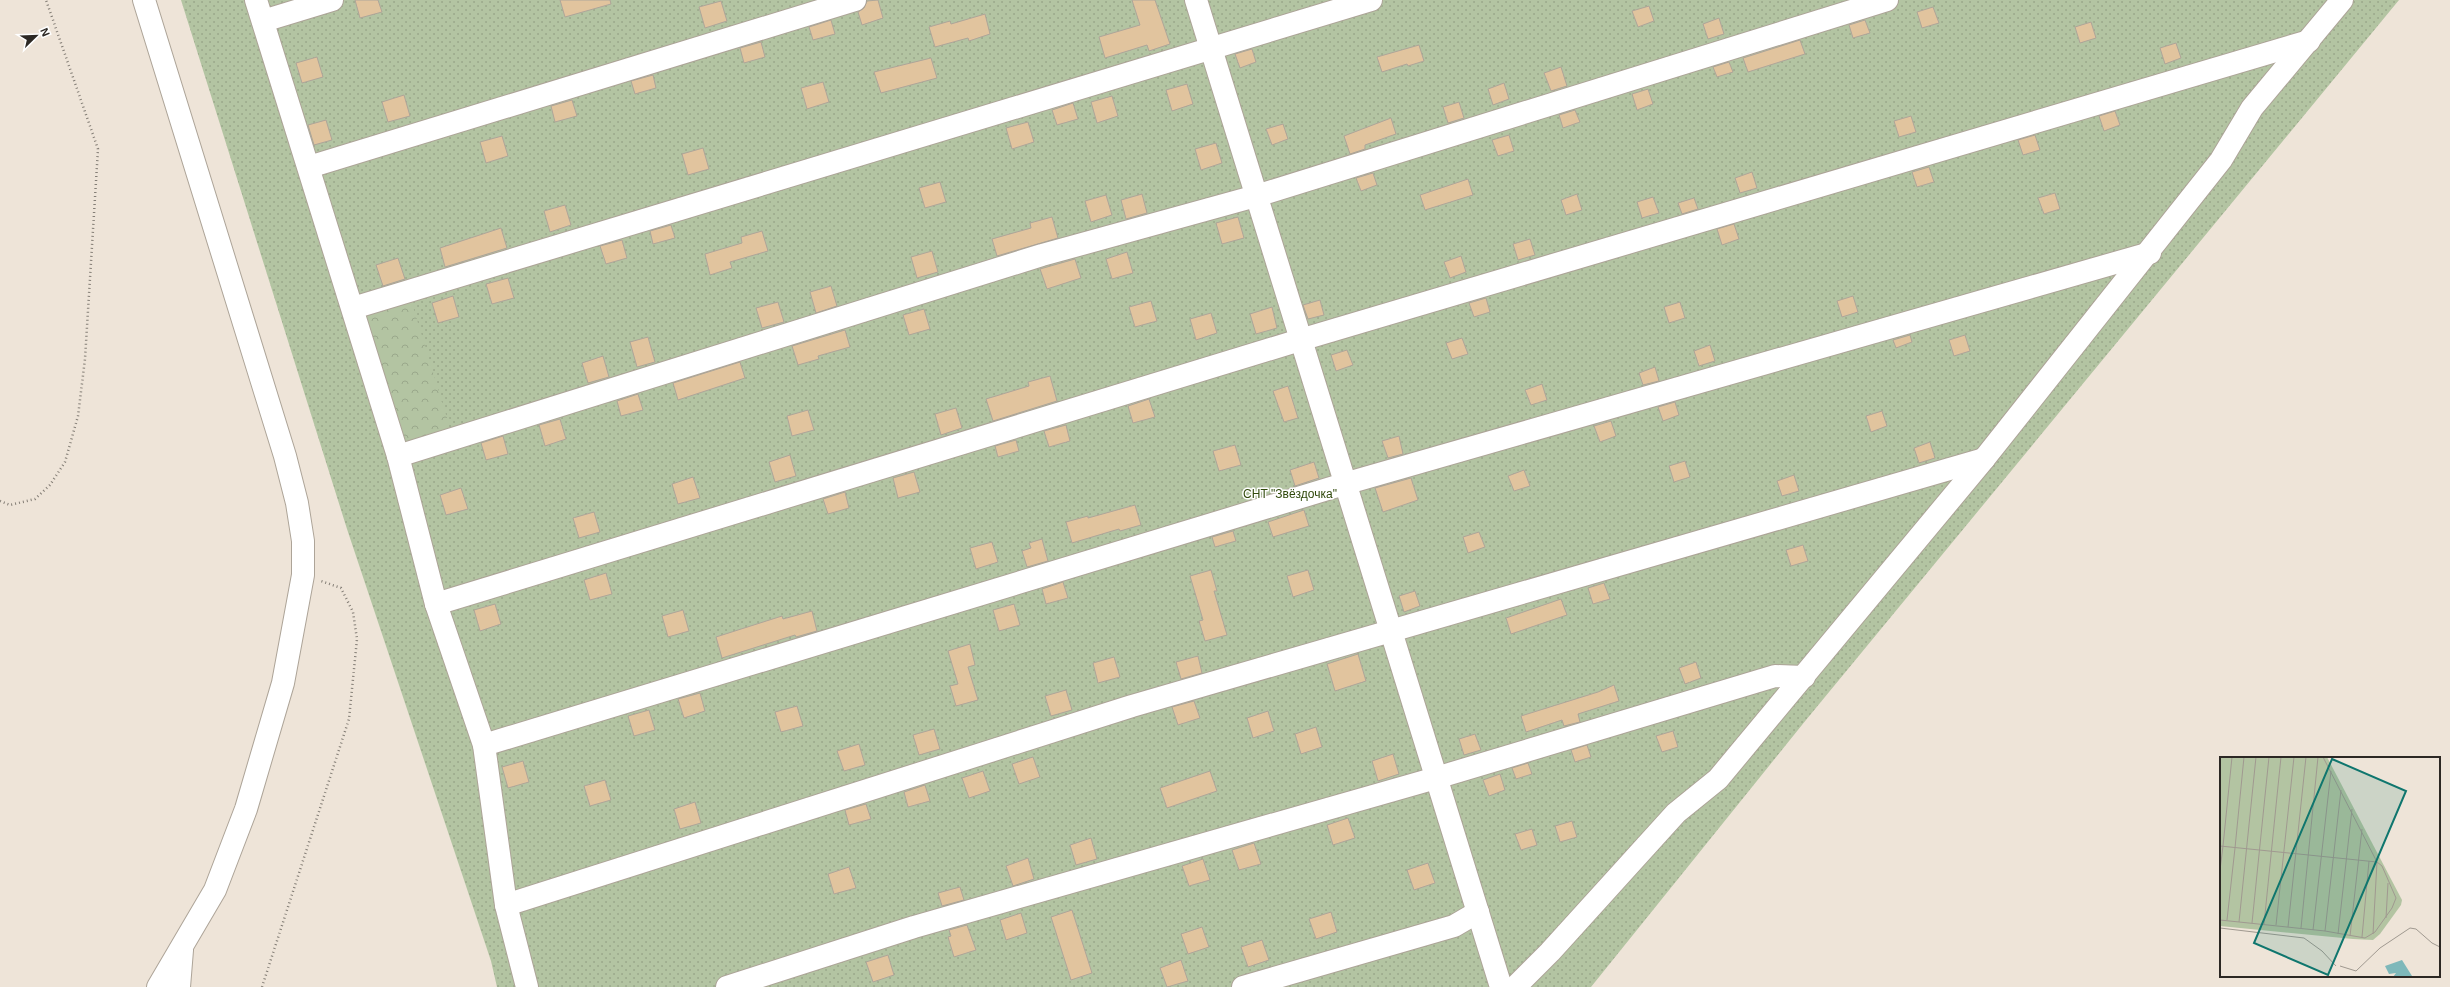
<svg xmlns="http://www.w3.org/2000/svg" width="2450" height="987" viewBox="0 0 2450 987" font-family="Arial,sans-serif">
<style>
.grass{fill:url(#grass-dots)}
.forest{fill:url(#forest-crowns)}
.building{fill:#e1c49e;stroke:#aea599}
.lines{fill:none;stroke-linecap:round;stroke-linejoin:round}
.minor-casing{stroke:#ada498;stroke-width:24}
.path{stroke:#847e76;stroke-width:2.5;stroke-dasharray:1 3;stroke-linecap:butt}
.minor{stroke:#fff;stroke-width:22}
.labels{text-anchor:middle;stroke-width:3;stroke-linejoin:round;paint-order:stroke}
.park-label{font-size:12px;fill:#30490b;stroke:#fff}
.inset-road{fill:none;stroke:#a09990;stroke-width:1}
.view{fill:#0f766e;fill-opacity:0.15;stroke:#0f766e;stroke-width:2}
.inset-edge{fill:none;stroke:#2c2824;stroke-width:2}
</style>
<defs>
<pattern id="grass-dots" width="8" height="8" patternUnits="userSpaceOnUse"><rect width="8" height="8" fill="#b3c4a2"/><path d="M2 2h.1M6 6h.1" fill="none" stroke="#9aa88b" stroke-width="1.8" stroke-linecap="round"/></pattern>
<pattern id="forest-crowns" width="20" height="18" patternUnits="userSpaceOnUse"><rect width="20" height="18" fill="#b3c4a2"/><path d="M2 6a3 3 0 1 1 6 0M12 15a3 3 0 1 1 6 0" fill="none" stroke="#9aa88b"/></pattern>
</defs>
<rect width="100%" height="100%" fill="#eee4d8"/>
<path class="grass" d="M181,0H2399L1806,720L1591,987H497L491,961L347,529Z"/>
<path class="forest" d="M410,297L447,418V427L438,435L400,443L363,323L390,304Z"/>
<g class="building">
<path d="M355,0H378L382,12L360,18Z"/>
<path d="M560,0H610L611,4L565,17Z"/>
<path d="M878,0L883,18L862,25L858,12L864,8L867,1Z"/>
<path d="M1132,0H1155L1170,44L1149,51L1147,45L1105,58L1099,37L1140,25Z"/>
<path d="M721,1L727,21L705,28L699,7Z"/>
<path d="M1649,6L1654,21L1638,27L1632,11Z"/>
<path d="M1933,7L1939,23L1922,28L1917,12Z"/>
<path d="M985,14L990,34L969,41L968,38L935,47L929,27L950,21L951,24Z"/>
<path d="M1719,18L1724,34L1708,39L1703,24Z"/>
<path d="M831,20L835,34L813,40L809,27Z"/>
<path d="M1865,20L1870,33L1853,38L1849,25Z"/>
<path d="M2091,22L2096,38L2080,43L2075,27Z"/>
<path d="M1800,40L1805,54L1748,72L1743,58Z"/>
<path d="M761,42L765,57L744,63L740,48Z"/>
<path d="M2176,43L2181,58L2165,64L2160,48Z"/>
<path d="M1419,45L1424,61L1408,66L1407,64L1382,72L1377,57Z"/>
<path d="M1252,49L1256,62L1240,68L1235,54Z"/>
<path d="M317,57L323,77L302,83L296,63Z"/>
<path d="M931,58L937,78L881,93L874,72Z"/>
<path d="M1729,62L1733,72L1717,77L1713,67Z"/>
<path d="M1561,67L1567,86L1551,91L1544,73Z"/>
<path d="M653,75L656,88L635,94L631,81Z"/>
<path d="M823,82L829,102L807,109L801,88Z"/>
<path d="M1504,83L1509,99L1493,105L1488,89Z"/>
<path d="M1187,84L1193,104L1172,111L1166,90Z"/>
<path d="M1648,89L1653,104L1637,110L1632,94Z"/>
<path d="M404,95L410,116L388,122L382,102Z"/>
<path d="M1112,96L1118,116L1097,123L1091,102Z"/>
<path d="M572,100L577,116L555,122L551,106Z"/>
<path d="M1459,102L1464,118L1448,123L1443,107Z"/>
<path d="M1073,103L1078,119L1057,125L1052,110Z"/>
<path d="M1575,110L1580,122L1563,128L1559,115Z"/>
<path d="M2115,111L2120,125L2104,131L2099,116Z"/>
<path d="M1911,116L1916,132L1899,137L1894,121Z"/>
<path d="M1391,118L1396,134L1365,145V149L1350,154L1344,136Z"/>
<path d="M326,120L332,140L314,145L308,125Z"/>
<path d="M1028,122L1034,142L1012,149L1006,128Z"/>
<path d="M1283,124L1288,139L1272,145L1266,129Z"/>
<path d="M1509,135L1514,151L1498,156L1492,140Z"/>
<path d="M2035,135L2040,150L2023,155L2018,140Z"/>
<path d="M502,136L508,156L486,163L480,142Z"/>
<path d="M1216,143L1222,163L1201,170L1195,149Z"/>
<path d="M703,148L709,169L688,175L682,154Z"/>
<path d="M1929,167L1934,182L1917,187L1912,172Z"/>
<path d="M1752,172L1757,188L1740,193L1735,178Z"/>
<path d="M1373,173L1377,185L1361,191L1356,178Z"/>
<path d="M1468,179L1473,195L1425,210L1420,195Z"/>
<path d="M940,182L946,202L925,208L919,188Z"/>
<path d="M2055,193L2060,209L2044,214L2038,198Z"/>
<path d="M1142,194L1147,213L1126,219L1121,200Z"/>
<path d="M1577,194L1582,210L1566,215L1561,200Z"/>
<path d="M1106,195L1112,215L1091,222L1085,201Z"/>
<path d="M1653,197L1659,213L1642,218L1637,202Z"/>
<path d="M1694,198L1698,209L1682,214L1678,203Z"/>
<path d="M565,205L571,225L550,232L544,211Z"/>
<path d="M1052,217L1058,238L997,256L992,239L1031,228L1030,223Z"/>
<path d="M1238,217L1244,238L1222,244L1216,223Z"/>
<path d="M1734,224L1739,239L1722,245L1717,229Z"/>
<path d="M671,225L675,238L653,244L650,231Z"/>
<path d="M501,228L507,248L445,267L440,248Z"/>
<path d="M762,231L768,251L730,262L732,268L710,275L705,254L742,243L741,237Z"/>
<path d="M1530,239L1535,255L1518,260L1513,244Z"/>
<path d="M622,240L627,258L606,264L600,246Z"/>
<path d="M932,251L938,272L917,278L911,257Z"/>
<path d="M1127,252L1133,273L1112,279L1106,259Z"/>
<path d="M1461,256L1466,272L1450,278L1444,262Z"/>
<path d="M398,258L405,279L383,286L376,265Z"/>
<path d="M1075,259L1081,278L1047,289L1040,269Z"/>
<path d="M508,278L514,298L492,304L486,284Z"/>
<path d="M831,286L837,306L816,313L810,292Z"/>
<path d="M453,296L459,317L438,323L432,303Z"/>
<path d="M1853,296L1858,312L1842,317L1837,301Z"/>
<path d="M1486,298L1490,312L1474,317L1469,303Z"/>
<path d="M1320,300L1324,315L1308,319L1303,305Z"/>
<path d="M1151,301L1157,321L1135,327L1129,307Z"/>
<path d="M778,302L784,322L762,328L756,308Z"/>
<path d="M1680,302L1685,318L1669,323L1664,307Z"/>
<path d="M1272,307L1277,328L1256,334L1250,314Z"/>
<path d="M924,309L930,329L909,335L903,315Z"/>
<path d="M1211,313L1217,333L1196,340L1190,319Z"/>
<path d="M845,330L850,347L818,356L819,359L798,365L792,346Z"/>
<path d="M1910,335L1912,342L1896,348L1893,340Z"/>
<path d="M1965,335L1970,351L1954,356L1949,340Z"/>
<path d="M648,337L655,362L637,367L630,342Z"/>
<path d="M1462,338L1468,354L1452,359L1446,343Z"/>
<path d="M1710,345L1715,361L1699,366L1694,351Z"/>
<path d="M1347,350L1353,365L1336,371L1331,355Z"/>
<path d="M603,356L609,377L588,383L582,363Z"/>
<path d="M740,362L745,378L678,400L673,383Z"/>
<path d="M1655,367L1659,381L1643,385L1639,373Z"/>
<path d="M1050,376L1057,401L993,421L986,399L1029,386L1028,382Z"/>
<path d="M1542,384L1547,400L1531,405L1525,390Z"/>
<path d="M1288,386L1298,418L1284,422L1273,391Z"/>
<path d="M638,394L643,410L621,416L617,401Z"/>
<path d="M1149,399L1155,417L1133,423L1128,406Z"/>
<path d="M1675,402L1679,415L1663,421L1658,407Z"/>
<path d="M956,408L962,428L941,435L935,414Z"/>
<path d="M808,410L814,430L792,436L787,416Z"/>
<path d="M1882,411L1887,426L1871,432L1866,416Z"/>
<path d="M560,419L566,439L545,446L539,425Z"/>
<path d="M1611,421L1616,436L1600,442L1594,426Z"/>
<path d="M1066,425L1070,441L1049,447L1044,431Z"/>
<path d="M503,436L508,454L486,460L481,443Z"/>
<path d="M1399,436L1403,454L1388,458L1382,441Z"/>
<path d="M1016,440L1019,451L998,457L995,446Z"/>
<path d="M1930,442L1935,458L1919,463L1914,448Z"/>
<path d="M1235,445L1241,465L1219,471L1213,451Z"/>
<path d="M790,455L796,476L775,482L769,462Z"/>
<path d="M1685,461L1690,477L1674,482L1669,466Z"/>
<path d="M1314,462L1319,478L1295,486L1290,470Z"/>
<path d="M1524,470L1530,486L1514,491L1508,476Z"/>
<path d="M914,472L920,492L898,498L893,478Z"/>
<path d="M1794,475L1799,491L1782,496L1777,481Z"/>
<path d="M693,477L700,498L678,504L672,484Z"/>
<path d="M1411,478L1418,500L1383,512L1375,488Z"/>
<path d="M461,488L468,509L446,515L440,495Z"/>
<path d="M845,492L849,508L828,514L823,499Z"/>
<path d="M1135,505L1141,525L1120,531L1119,529L1072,543L1066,522L1088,516V518Z"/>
<path d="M1304,510L1309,526L1273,537L1268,522Z"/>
<path d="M594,512L600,532L579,538L573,518Z"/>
<path d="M1233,531L1236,541L1215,547L1212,537Z"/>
<path d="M1479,532L1485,547L1468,553L1463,537Z"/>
<path d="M1042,539L1048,561L1027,567L1022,551L1031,548L1029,543Z"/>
<path d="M992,542L998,562L976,569L970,548Z"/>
<path d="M1803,545L1808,561L1791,566L1786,550Z"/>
<path d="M1211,570L1217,591H1214L1227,635L1205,641L1199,621L1203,620L1190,576Z"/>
<path d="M1308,570L1314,590L1293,597L1287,576Z"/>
<path d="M606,573L612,594L590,600L584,580Z"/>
<path d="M1063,582L1068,598L1046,604L1042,589Z"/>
<path d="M1604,583L1610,599L1593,604L1588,588Z"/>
<path d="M1415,591L1420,606L1404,612L1399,596Z"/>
<path d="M1561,599L1567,615L1511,634L1506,618Z"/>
<path d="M495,604L501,624L480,631L474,610Z"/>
<path d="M1014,604L1020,625L999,631L993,610Z"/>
<path d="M683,610L689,631L668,637L662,616Z"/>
<path d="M812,611L817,631L796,637L795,635L722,658L716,637L782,616L783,619Z"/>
<path d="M970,644L975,665L968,667L978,700L956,706L950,686L958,684L948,651Z"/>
<path d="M1358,654L1366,681L1335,691L1327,664Z"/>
<path d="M1198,656L1202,673L1181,679L1176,662Z"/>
<path d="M1114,657L1120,677L1098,683L1093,663Z"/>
<path d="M1696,662L1701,678L1685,684L1679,668Z"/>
<path d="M1614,685L1619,701L1578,714L1580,722L1564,726L1562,720L1526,732L1521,716L1598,692Z"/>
<path d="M1066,690L1072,710L1051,716L1045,696Z"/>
<path d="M700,693L705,711L684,718L678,699Z"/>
<path d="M1194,701L1200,718L1178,725L1172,707Z"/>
<path d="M797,706L803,726L781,732L775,712Z"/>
<path d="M649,710L655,730L634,736L628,716Z"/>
<path d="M1268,711L1274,731L1253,738L1247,718Z"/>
<path d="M1316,727L1322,747L1301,754L1295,734Z"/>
<path d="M934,729L940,749L919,755L913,735Z"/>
<path d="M1673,731L1678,747L1662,752L1656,736Z"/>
<path d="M1475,734L1481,750L1464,755L1459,739Z"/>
<path d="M859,744L865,765L844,771L837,751Z"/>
<path d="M1587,745L1591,757L1575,762L1571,750Z"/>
<path d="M1393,754L1399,774L1378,781L1372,761Z"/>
<path d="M1033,757L1040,777L1019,784L1012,764Z"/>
<path d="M523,761L529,782L508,788L502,767Z"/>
<path d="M1528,763L1532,774L1516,779L1512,768Z"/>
<path d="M983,771L990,791L969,798L962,778Z"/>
<path d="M1210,771L1217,791L1167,808L1160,788Z"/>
<path d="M1500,774L1505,790L1489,796L1483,780Z"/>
<path d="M605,780L611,800L590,806L584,786Z"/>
<path d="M925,785L930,801L908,807L904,792Z"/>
<path d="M695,802L701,823L680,829L674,809Z"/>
<path d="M866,804L871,819L849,825L845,810Z"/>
<path d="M1348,818L1355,838L1333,845L1327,825Z"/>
<path d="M1572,821L1577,837L1560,842L1555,826Z"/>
<path d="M1532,829L1537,845L1521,850L1515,834Z"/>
<path d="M1091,838L1097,859L1076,865L1070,845Z"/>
<path d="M1254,843L1261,864L1239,870L1232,850Z"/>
<path d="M1028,858L1034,879L1013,886L1006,866Z"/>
<path d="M1203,859L1210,880L1189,886L1182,866Z"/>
<path d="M1428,863L1435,883L1414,890L1407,870Z"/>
<path d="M849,867L856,888L834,894L828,874Z"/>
<path d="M960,887L964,900L942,906L938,893Z"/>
<path d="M1072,910L1092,973L1071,980L1051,917Z"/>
<path d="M1331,912L1337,932L1316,939L1309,919Z"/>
<path d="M1021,913L1027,933L1006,940L1000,920Z"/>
<path d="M967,925L976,950L954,957L948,937L951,936L949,930Z"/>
<path d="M1202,927L1209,947L1188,954L1181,934Z"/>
<path d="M1262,940L1269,960L1248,967L1241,947Z"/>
<path d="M888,955L894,975L873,982L866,962Z"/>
<path d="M1181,960L1188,981L1167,987L1160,968Z"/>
</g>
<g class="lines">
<defs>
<g id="minor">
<path d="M144,0L285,456L297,503L303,541V575L283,683L246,809L215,890L158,987"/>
<path d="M256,0L398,456L436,604L484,745L506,905L527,987"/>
<path d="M1196,0L1501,987"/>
<path d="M263,21L332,0"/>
<path d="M309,167L855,0"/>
<path d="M353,308L1371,0"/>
<path d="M398,456L1042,255L1256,196L1887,0"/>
<path d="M436,604L1300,340L2309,41"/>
<path d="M484,745L1344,484L2150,253"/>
<path d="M506,905L1132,706L1984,459"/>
<path d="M179,987L182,950"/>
<path d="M727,987L914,927L1436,778L1775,676L1804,677"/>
<path d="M1243,987L1454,926L1478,912"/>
<path d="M1515,987L1550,952L1676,813L1718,779L1984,459L2221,160L2252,108L2342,0"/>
</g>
</defs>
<use href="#minor" class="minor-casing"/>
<g class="path">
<path d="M0,501L10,505L35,499L50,485L65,462L78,416L85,359L98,149L46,0"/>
<path d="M262,987L349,719L357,639L353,612L341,588L321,581"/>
</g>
<use href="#minor" class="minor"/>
</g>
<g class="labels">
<g class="park-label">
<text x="1290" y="498">СНТ "Звёздочка"</text>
</g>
</g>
<g transform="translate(2220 757)">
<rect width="220" height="220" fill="#eee4d8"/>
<path d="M0,0H107L182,143L181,148L160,177L153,183L133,182L0,169Z" fill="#b3c4a2"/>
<path d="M182,203L192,219L173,220L176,216L169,217L165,209Z" fill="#7eb8ba"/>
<path class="inset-road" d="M0,89L157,105L153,177M3,89L12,0M15,91L24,0M0,113L3,89M166,161L168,126M0,163L105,174L145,181L155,175L172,151L176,141L162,109L157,105L103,0M7,163L15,91M19,165L36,0M32,166L49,0M44,167L61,0M56,168L74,0M68,170L86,0M0,171L84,181L102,194L116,209M81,171L98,0M93,173L111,14M105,174L121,33M118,177L132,52M130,179L142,72M142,180L149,104M120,209L136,214L160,191L190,171L196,172L212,186L220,190"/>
<path class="view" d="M112,2L186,34L108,218L34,186Z"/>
<rect width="220" height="220" class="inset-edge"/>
</g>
<g transform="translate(36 36) rotate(67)" stroke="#ffffff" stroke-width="3" paint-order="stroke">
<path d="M0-3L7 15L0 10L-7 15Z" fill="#2c2824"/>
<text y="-6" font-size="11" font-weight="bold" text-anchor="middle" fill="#2c2824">N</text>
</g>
</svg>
